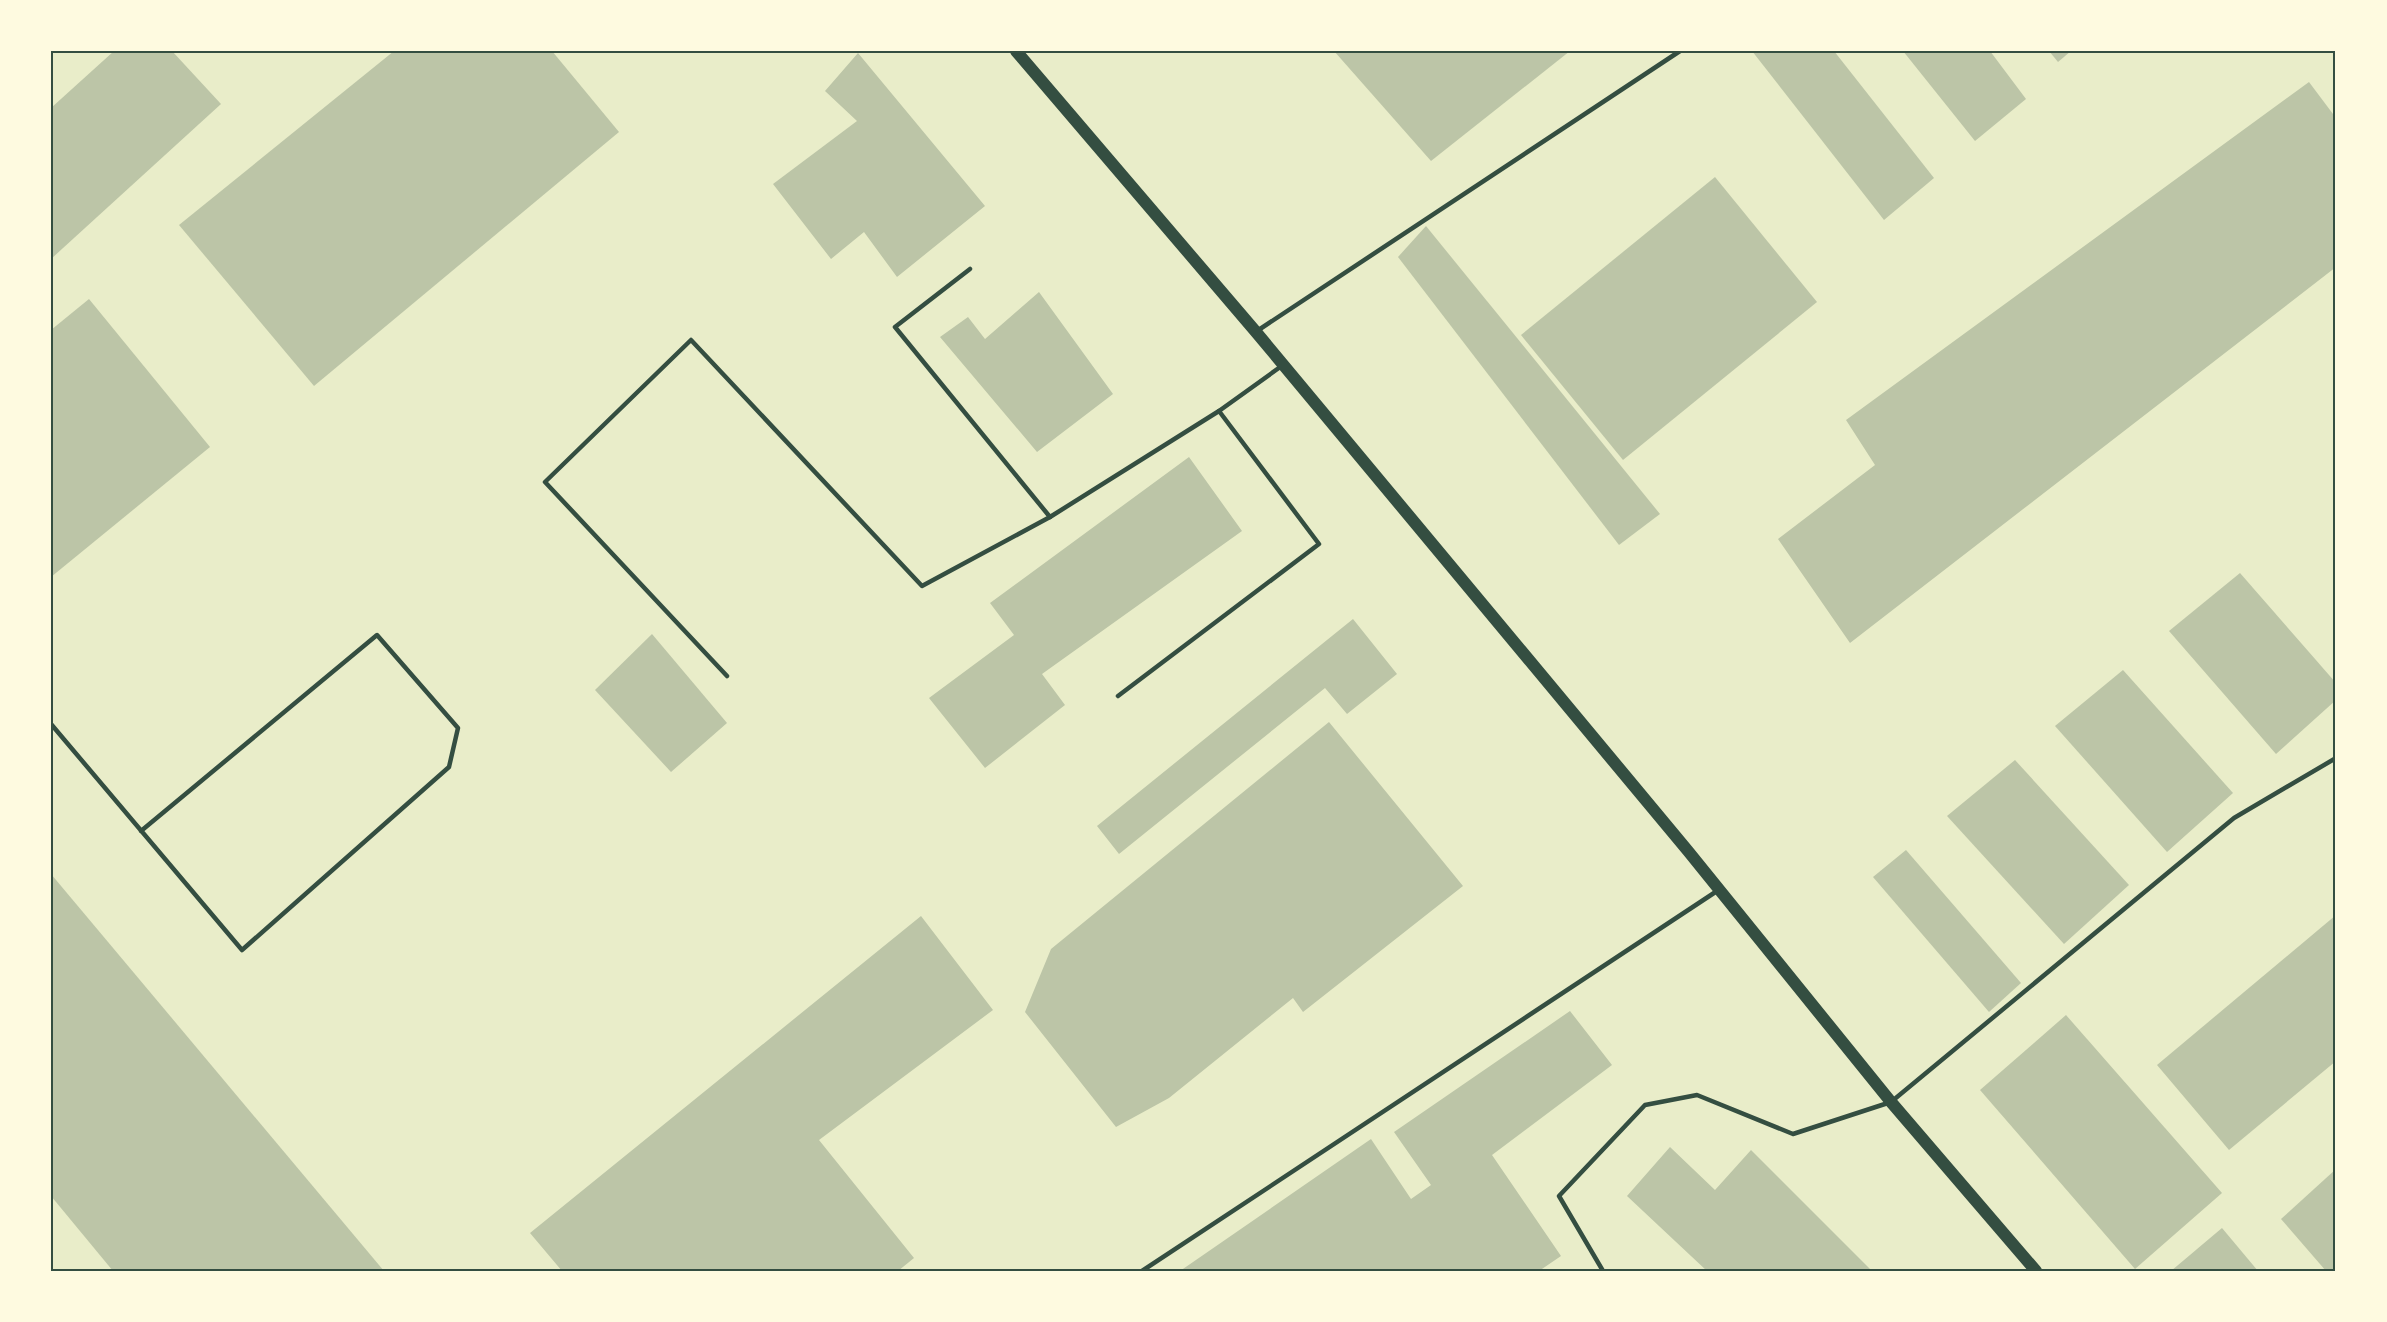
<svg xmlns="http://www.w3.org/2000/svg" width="2387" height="1322" viewBox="0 0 2387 1322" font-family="Arial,sans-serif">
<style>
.building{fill:#bcc5a7}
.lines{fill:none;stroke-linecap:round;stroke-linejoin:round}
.service{stroke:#344e41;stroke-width:4.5}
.secondary{stroke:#344e41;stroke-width:12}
.neatline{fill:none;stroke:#344e41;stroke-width:2}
</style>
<rect width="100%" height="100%" fill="#e9edc9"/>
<g class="building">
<path d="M114,51H172L221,104L51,259V108Z"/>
<path d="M394,51H552L619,132L314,386L179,225Z"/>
<path d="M1334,51H1570L1431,161Z"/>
<path d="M1752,51H1834L1934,178L1884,220Z"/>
<path d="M1903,51H1990L2026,99L1975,141Z"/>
<path d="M2049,51H2071L2058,62Z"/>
<path d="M858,53L985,206L897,277L864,232L831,259L773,184L857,121L825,91Z"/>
<path d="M2309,82L2336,118V267L1850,643L1778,539L1875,465L1846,420Z"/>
<path d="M1715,177L1817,302L1623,460L1521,335Z"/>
<path d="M1426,226L1660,514L1619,545L1398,257Z"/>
<path d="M1039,292L1113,394L1037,452L940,337L968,317L985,339Z"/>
<path d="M89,299L210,447L51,577V330Z"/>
<path d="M1189,457L1242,531L1042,674L1065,705L985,768L929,698L1014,635L990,603Z"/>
<path d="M2240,573L2336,683V700L2276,754L2169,631Z"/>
<path d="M1353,619L1397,674L1347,714L1325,688L1119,854L1097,826Z"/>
<path d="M652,634L727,723L671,772L595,690Z"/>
<path d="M2123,670L2233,793L2167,852L2055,726Z"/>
<path d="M1329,722L1463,886L1303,1012L1293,998L1169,1098L1116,1127L1025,1012L1051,949Z"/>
<path d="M2015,760L2129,885L2064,944L1947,816Z"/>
<path d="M1906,850L2021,983L1989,1012L1873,877Z"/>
<path d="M51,874L384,1271H113L51,1196Z"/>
<path d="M2336,915V1061L2229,1150L2157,1065Z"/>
<path d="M921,916L993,1010L819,1140L914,1258L898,1271H562L530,1233Z"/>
<path d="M1570,1011L1612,1065L1492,1155L1561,1256L1539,1271H1180L1371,1139L1411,1199L1431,1185L1394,1132Z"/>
<path d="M2066,1015L2222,1193L2135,1269L1980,1090Z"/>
<path d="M1670,1147L1715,1190L1751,1150L1872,1271H1707L1627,1196Z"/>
<path d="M2336,1169V1271H2326L2281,1219Z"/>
<path d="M2222,1228L2258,1271H2171Z"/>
</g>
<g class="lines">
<g class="service">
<path d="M970,269L895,327L1050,517"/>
<path d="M1257,331L1680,51"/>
<path d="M727,676L545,482L691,340L922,586L1050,517L1219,411L1283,365"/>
<path d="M1118,696L1319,544L1219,411"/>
<path d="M51,724L242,950L449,767L458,728L377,635L141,831"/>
<path d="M1142,1271L1717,891"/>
<path d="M1603,1271L1559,1196L1645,1105L1697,1095L1793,1134L1891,1102L2234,818L2336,758"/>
</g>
<path class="secondary" d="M1016,51L1256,332L1688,851L1891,1102L2036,1271"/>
</g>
<rect width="2387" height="1322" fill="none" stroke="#fefae0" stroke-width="105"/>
<rect x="52" y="52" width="2282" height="1218" class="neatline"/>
</svg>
